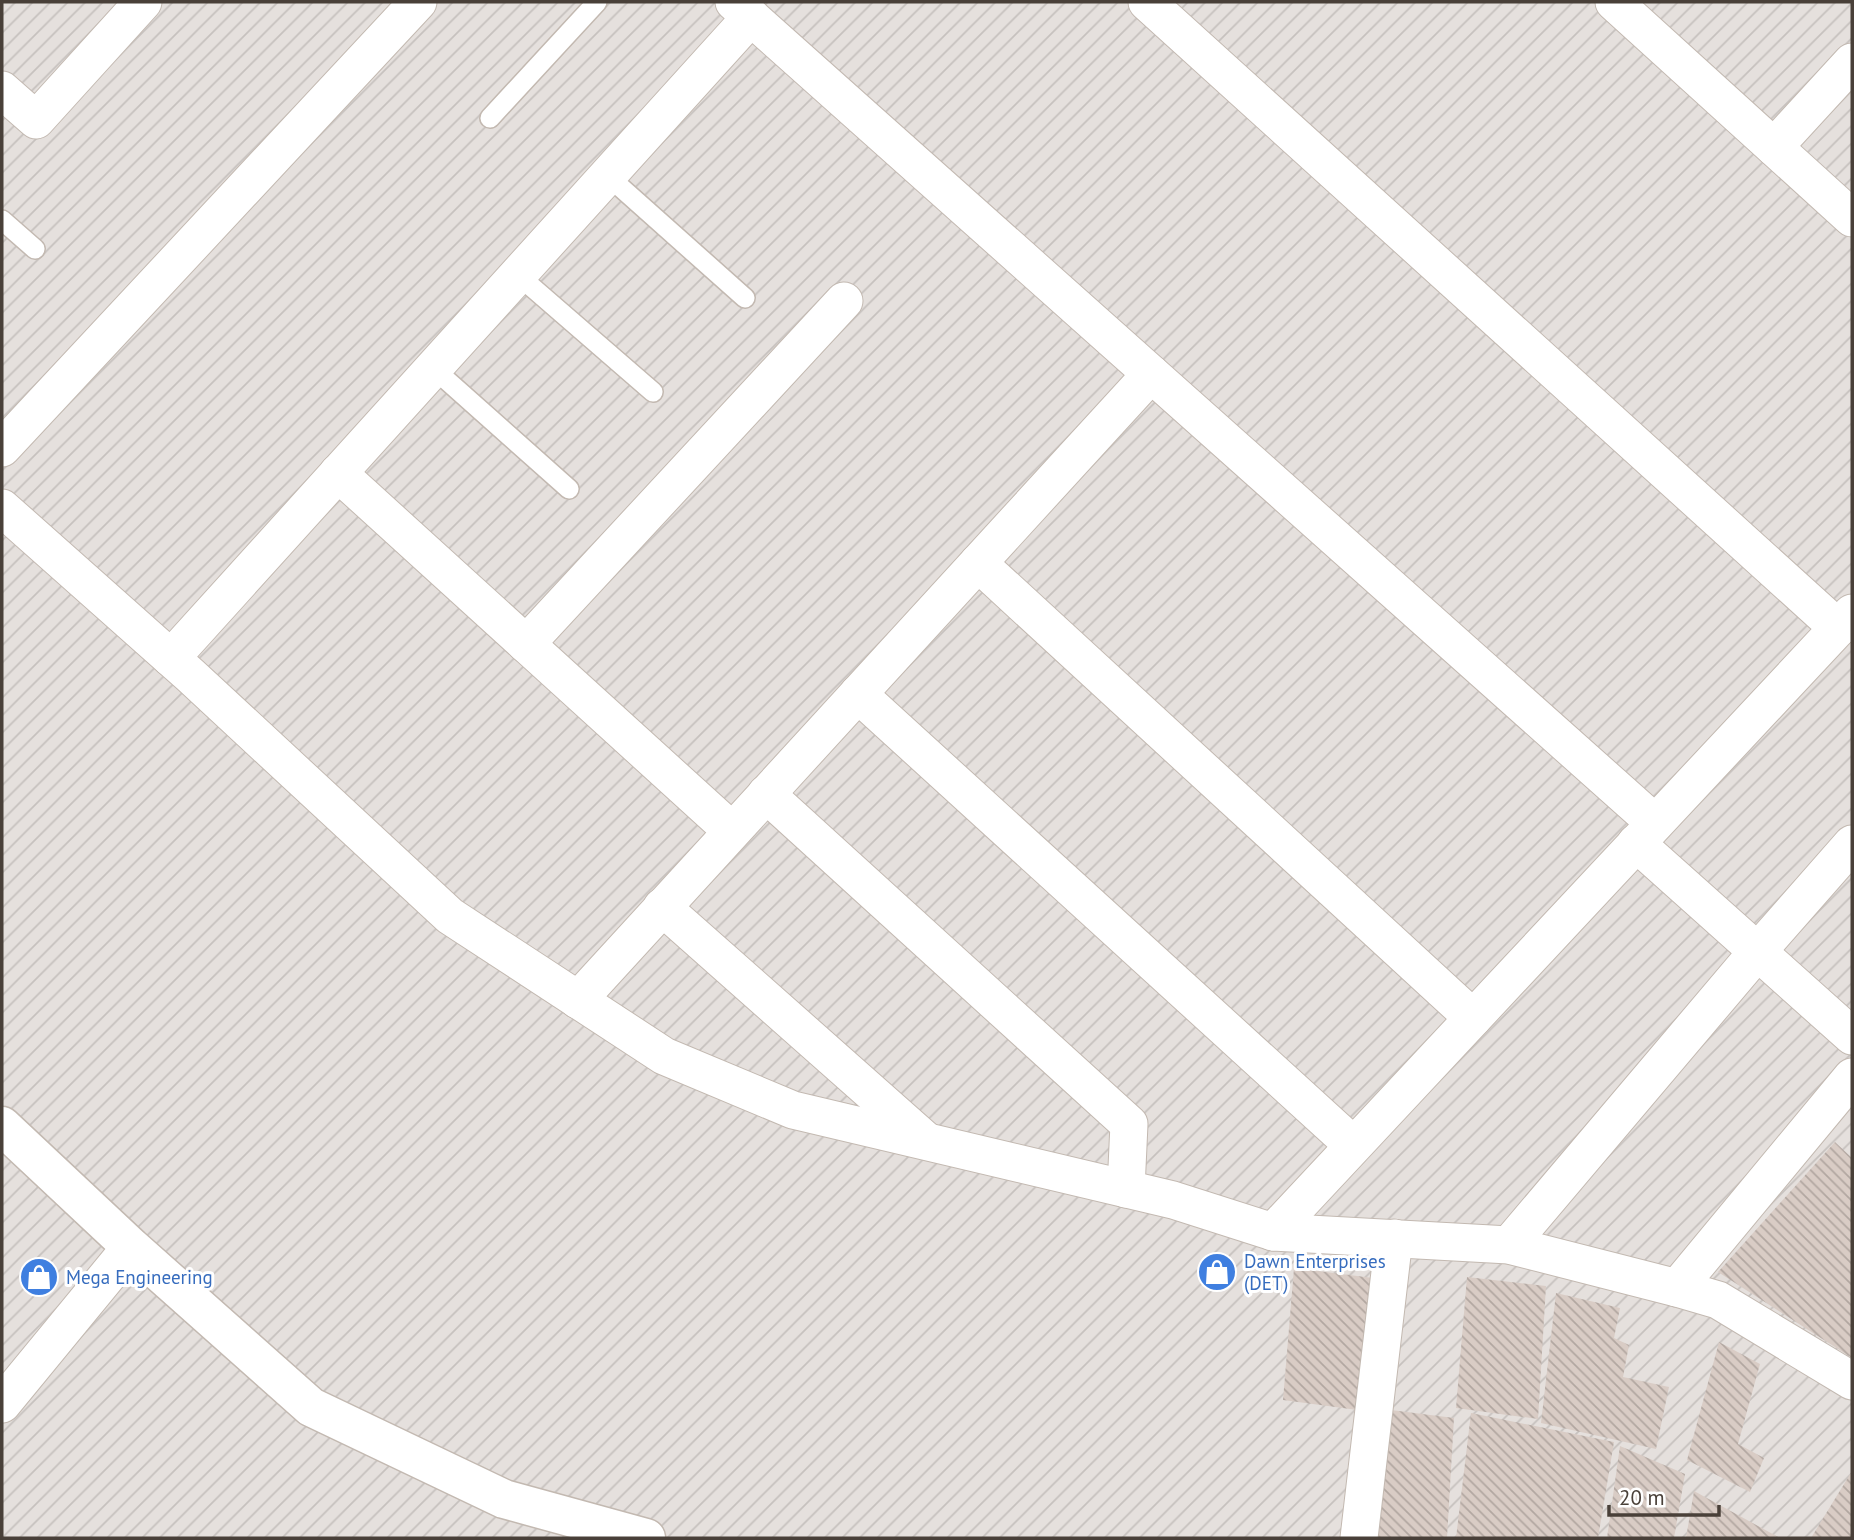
<svg xmlns="http://www.w3.org/2000/svg" width="1854" height="1540" viewBox="0 0 1854 1540" font-family="'PT Sans',sans-serif">
<style>
.industrial{fill:url(#industrial-furrows)}
.building{fill:url(#building-back-hatch)}
.lines{fill:none;stroke-linecap:round;stroke-linejoin:round}
.service-casing{stroke:#c3b9b1;stroke-width:22}
.minor-casing{stroke:#c3b9b1;stroke-width:39}
.tertiary-casing{stroke:#c3b9b1;stroke-width:41}
.service{stroke:#fff;stroke-width:19}
.minor{stroke:#fff;stroke-width:37}
.tertiary{stroke:#fff;stroke-width:38}
.labels{text-anchor:middle;stroke-width:6;stroke-linejoin:round;paint-order:stroke}
.shop-label{font-size:19px;fill:#366cbe;stroke:#fff;text-anchor:start}
</style>
<defs>
<pattern id="industrial-furrows" width="10" height="10" patternUnits="userSpaceOnUse" patternTransform="scale(1.75)"><rect width="10" height="10" fill="#e5e0dd"/><path d="M-1 1l2-2M0 10L10 0M9 11l2-2" fill="none" stroke="#c6c1be"/></pattern>
<pattern id="building-back-hatch" width="6" height="6" patternUnits="userSpaceOnUse" patternTransform="scale(1.75)"><rect width="6" height="6" fill="#d9ccc5"/><path d="M-1 5l2 2M0 0l6 6M5-1l2 2" fill="none" stroke="#b2a7a1"/></pattern>
</defs>
<rect width="100%" height="100%" fill="#f5f0ec"/>
<rect class="industrial" x="2" y="2" width="1850" height="1536"/>
<g class="building">
<path d="M1835,1142L1852,1158V1358L1718,1272Z"/>
<path d="M1294,1268L1373,1278L1365,1411L1283,1400Z"/>
<path d="M1467,1277L1546,1286L1538,1419L1456,1408Z"/>
<path d="M1556,1293L1620,1308L1614,1338L1629,1345L1623,1377L1669,1387L1656,1449L1541,1423Z"/>
<path d="M1719,1342L1760,1364L1738,1444L1764,1458L1750,1492L1687,1460Z"/>
<path d="M1375,1408L1454,1418L1447,1538H1365Z"/>
<path d="M1471,1413L1614,1442L1598,1538H1456Z"/>
<path d="M1620,1446L1685,1474L1674,1538H1607Z"/>
<path d="M1852,1471V1538H1811Z"/>
<path d="M1694,1491L1780,1538H1686Z"/>
</g>
<g class="lines">
<defs>
<g id="service">
<path d="M490,118L597,2"/>
<path d="M608,176L745,298"/>
<path d="M2,220L35,249"/>
<path d="M518,275L653,392"/>
<path d="M433,368L569,489"/>
</g>
<g id="minor">
<path d="M734,2L1655,823"/>
<path d="M1147,2L1838,628"/>
<path d="M1614,2L1852,218"/>
<path d="M2,90L36,120L143,2"/>
<path d="M1774,147L1852,62"/>
<path d="M2,448L418,2"/>
<path d="M338,473L732,831"/>
<path d="M2,508L190,675L450,916L664,1056L793,1110L1173,1200L1273,1232L1509,1245L1677,1288L1718,1300L1852,1381"/>
<path d="M978,563L1473,1018"/>
<path d="M526,644L844,301"/>
<path d="M171,658L751,17"/>
<path d="M858,694L1353,1145"/>
<path d="M766,794L1129,1124L1126,1189"/>
<path d="M1636,843L1852,1036"/>
<path d="M662,907L923,1138"/>
<path d="M578,1000L1151,374"/>
<path d="M1273,1232L1852,613"/>
<path d="M1509,1245L1758,951L1852,844"/>
<path d="M1677,1288L1852,1077"/>
<path d="M2,1404L131,1247"/>
<path d="M1359,1538L1394,1238"/>
</g>
<path id="tertiary" d="M2,1126L131,1247L311,1407L504,1499L646,1538"/>
</defs>
<use href="#service" class="service-casing"/>
<use href="#minor" class="minor-casing"/>
<use href="#tertiary" class="tertiary-casing"/>
<use href="#service" class="service"/>
<use href="#minor" class="minor"/>
<use href="#tertiary" class="tertiary"/>
</g>
<defs>
<symbol id="shop-disc" viewBox="-11 -11 22 22"><circle r="9.5" fill="#3f7fe0" stroke="#fff"/><path d="M-5-2.5h2.3a2.7 3.5 0 0 1 5.4 0H5L5.5 6h-11ZM-1.5-2.5h3a1.5 2.3 0 0 0-3 0Z" fill="#fff"/></symbol>
</defs>
<g fill-rule="evenodd">
<use href="#shop-disc" x="1195" y="1250" width="44" height="44"/>
<use href="#shop-disc" x="17" y="1255" width="44" height="44"/>
</g>
<g class="labels">
<g class="shop-label">
<text x="1244" y="1268">Dawn Enterprises<tspan x="1244" dy="22">(DET)</tspan></text>
<text x="66" y="1284">Mega Engineering</text>
</g>
</g>
<rect width="1854" height="1540" fill="none" stroke="#494039" stroke-width="7"/>
<path d="M1609 1505v10h110v-10" fill="none" stroke="#494039" stroke-width="3.5"/>
<text x="1619" y="1505" font-size="21" fill="#494039" stroke="#ffffff" stroke-width="5" paint-order="stroke">20 m</text>
</svg>
